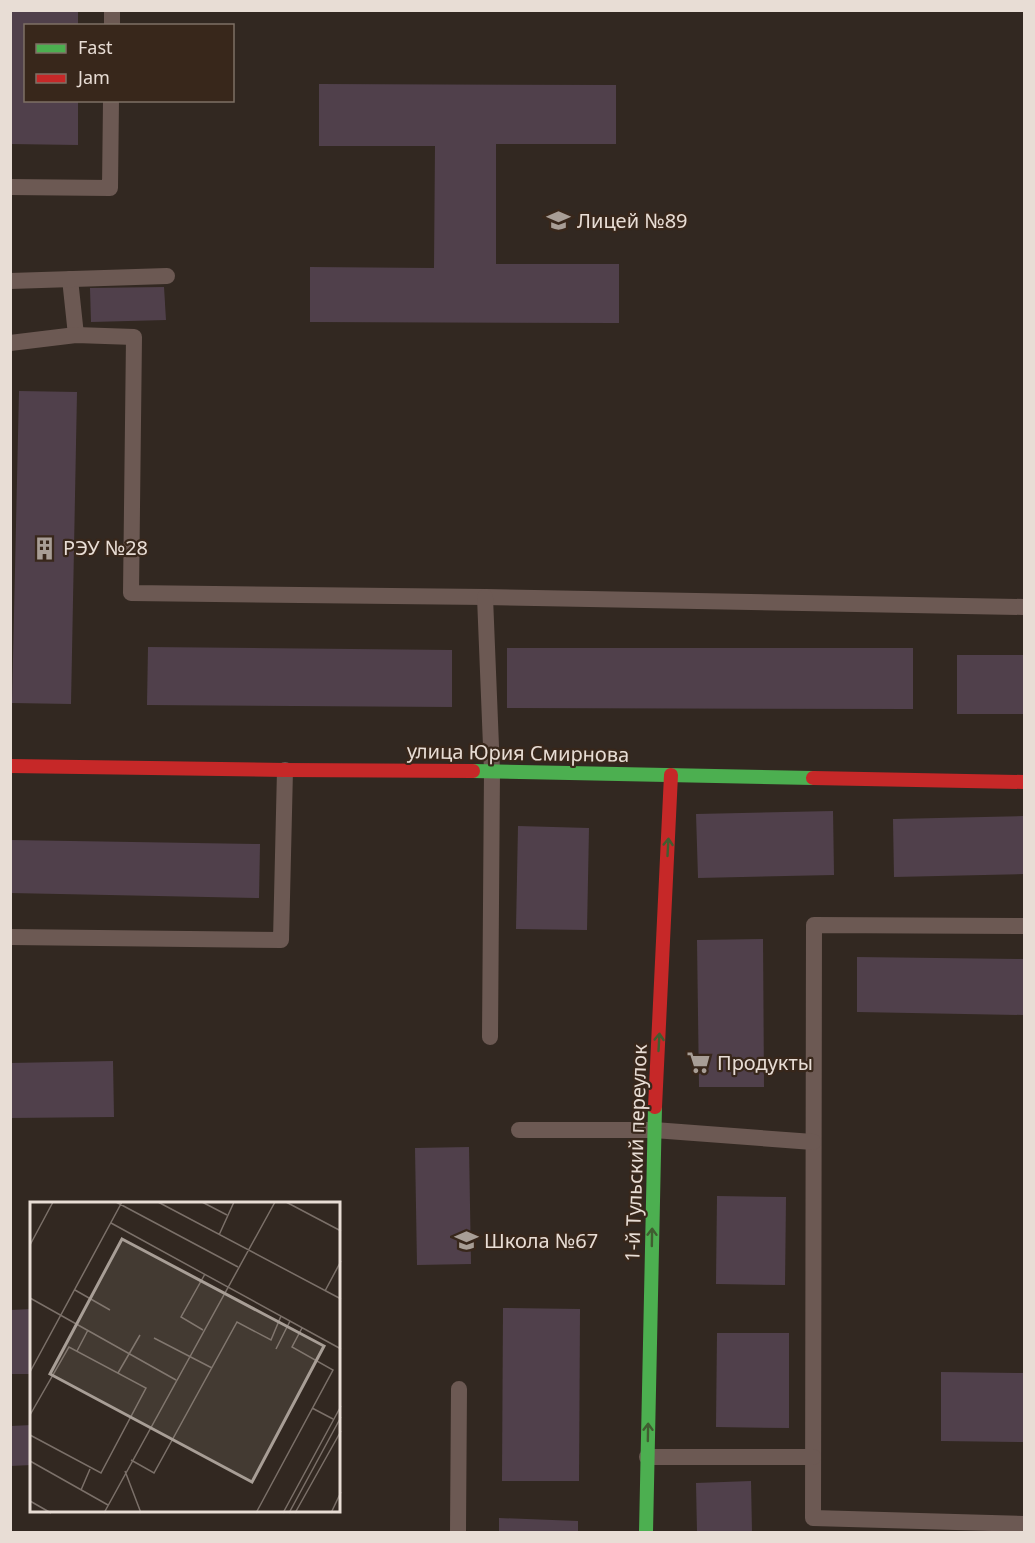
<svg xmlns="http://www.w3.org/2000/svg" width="1035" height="1543" viewBox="0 0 1035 1543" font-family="'Noto Sans',sans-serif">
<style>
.building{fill:#50404b}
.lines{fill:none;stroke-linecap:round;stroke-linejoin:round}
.lane{stroke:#6c5953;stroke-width:16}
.fast{stroke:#4caf50;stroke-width:14}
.jam{stroke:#c62828;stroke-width:14}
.oneway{stroke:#405d30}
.labels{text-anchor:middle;stroke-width:4.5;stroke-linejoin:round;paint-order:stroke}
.poi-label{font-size:20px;fill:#e8ddd5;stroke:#38271b;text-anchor:start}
.street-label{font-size:20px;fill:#e8ddd5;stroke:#38271b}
.inset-road{fill:none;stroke:#7b7069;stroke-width:1.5}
.view{fill:#a89e96;fill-opacity:0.15;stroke:#a89e96;stroke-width:3}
.inset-edge{fill:none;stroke:#e8ddd5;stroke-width:3}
</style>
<rect width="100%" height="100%" fill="#322821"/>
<g class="building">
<path d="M10,10H78V26H26V100H78V145L10,144Z"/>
<path d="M319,84L616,85V144H496V264H619V323L310,322V267L434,268L435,146H319Z"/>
<path d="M164,287L166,320L91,322L90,288Z"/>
<path d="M19,391L77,392L71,704L12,703Z"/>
<path d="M148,647L452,650V707L147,705Z"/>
<path d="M507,648H913V709L507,708Z"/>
<rect x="957" y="655" width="67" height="59"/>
<path d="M833,811L834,875L698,878L696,814Z"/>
<path d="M1024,816V874L894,877L893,819Z"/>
<path d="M518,826L589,828L587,930L516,929Z"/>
<path d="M10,840L260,844L259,898L10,893Z"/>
<path d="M763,939L764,1087H699L697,940Z"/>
<path d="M857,957L1024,959V1015L857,1012Z"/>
<path d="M113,1061L114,1117L10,1118V1063Z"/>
<path d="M469,1147L471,1264L417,1265L415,1148Z"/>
<path d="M717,1196L786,1197L785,1285L716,1284Z"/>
<path d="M503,1308L580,1309L579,1481H502Z"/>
<path d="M32,1309V1374H10V1310Z"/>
<path d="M717,1333H789V1428L716,1427Z"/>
<path d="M941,1372L1024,1373V1442L941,1441Z"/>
<path d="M32,1425V1465L10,1466V1426Z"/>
<path d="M751,1481L752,1532H697L696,1483Z"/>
<path d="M499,1518L578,1521V1532H499Z"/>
</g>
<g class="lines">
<g class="lane">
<path d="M112,26V10"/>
<path d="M10,187L110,188L111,100"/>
<path d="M70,279L76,335"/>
<path d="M10,281L167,276"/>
<path d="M10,343L76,335L134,337L131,593L485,597L1024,607"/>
<path d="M485,597L492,771L490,1037"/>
<path d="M1024,926L814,925L813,1518L1024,1524"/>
<path d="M10,937L281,940L285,770"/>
<path d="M519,1130H654L813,1142"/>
<path d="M647,1457H813"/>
<path d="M458,1532L459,1389"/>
</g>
<g class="fast">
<path d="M473,771L813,778"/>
<path d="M646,1532L655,1107"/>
</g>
<g class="jam">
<path d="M10,766L285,770L473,771"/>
<path d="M813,778L1024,782"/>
<path d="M655,1107L671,775"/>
</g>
</g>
<defs><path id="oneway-shaft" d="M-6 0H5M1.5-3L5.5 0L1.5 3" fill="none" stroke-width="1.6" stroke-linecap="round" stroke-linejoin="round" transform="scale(1.5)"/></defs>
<g class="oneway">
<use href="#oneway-shaft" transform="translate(668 847) rotate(-87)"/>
<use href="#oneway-shaft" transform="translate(659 1042) rotate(-87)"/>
<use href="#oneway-shaft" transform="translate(652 1237) rotate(-89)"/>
<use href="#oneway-shaft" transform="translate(648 1432) rotate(-89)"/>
</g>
<defs>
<symbol id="school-bare" viewBox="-9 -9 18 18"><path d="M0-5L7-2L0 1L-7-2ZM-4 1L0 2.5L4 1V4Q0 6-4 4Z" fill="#a89e96" stroke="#38271b" stroke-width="2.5" paint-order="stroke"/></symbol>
<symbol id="building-bare" viewBox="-9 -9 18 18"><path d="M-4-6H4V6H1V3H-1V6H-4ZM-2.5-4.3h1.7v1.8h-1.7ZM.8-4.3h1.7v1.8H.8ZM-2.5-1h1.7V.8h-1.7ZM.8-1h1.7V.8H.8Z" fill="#a89e96" stroke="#38271b" stroke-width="2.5" paint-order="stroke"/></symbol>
<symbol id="supermarket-bare" viewBox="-9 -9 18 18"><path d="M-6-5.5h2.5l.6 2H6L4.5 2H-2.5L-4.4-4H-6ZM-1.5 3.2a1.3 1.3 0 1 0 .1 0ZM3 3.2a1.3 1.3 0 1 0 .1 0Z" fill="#a89e96" stroke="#38271b" stroke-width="2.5" paint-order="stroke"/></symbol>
</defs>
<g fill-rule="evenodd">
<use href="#school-bare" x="542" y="204" width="33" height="33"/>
<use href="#building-bare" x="28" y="532" width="33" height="33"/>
<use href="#supermarket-bare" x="682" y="1046" width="33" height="33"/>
<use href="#school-bare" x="450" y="1224" width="33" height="33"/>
</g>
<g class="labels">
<g class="poi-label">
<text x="577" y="228">Лицей №89</text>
<text x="63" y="555">РЭУ №28</text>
<text x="717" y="1070">Продукты</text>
<text x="484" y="1248">Школа №67</text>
</g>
<g class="street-label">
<text transform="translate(518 753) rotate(1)" y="7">улица Юрия Смирнова</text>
<text transform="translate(636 1153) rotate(-88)" y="7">1-й Тульский переулок</text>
</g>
</g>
<g transform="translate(30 1202)">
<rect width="310" height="310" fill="#322821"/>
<path class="inset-road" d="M86,0L208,65M128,0L311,97M172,0L197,13M256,0L311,29M81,21L311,147M189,33L204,0M0,43L23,0M45,88L80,108M295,89L311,59M0,96L146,178M173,128L151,115L175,72M124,136L182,166M246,147L260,119M47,149L58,128M0,170L92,0M88,171L110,133M282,206L303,217M0,213L39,145L116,186L71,271L0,233M101,258L124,271L207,120L241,138L251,114M0,259L78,303M95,269L111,311M51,288L60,267M0,299L21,311M74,311L245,0M226,311L303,168L262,145L272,126M253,311L311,204M259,311L311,215M265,311L311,229M301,311L311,290"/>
<path class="view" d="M92,37L294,144L222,280L20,172Z"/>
<rect width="310" height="310" class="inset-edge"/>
</g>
<rect width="1035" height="1543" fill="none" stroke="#e8ddd5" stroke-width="24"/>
<rect x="24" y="24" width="210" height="78" fill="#38271b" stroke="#7e7065" stroke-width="1.5"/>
<rect x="36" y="44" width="30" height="9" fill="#4caf50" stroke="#7e7065" stroke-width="1.5"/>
<text x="78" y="54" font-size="18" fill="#e8ddd5">Fast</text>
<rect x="36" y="74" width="30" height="9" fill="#c62828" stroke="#7e7065" stroke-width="1.5"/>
<text x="78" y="84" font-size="18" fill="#e8ddd5">Jam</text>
</svg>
